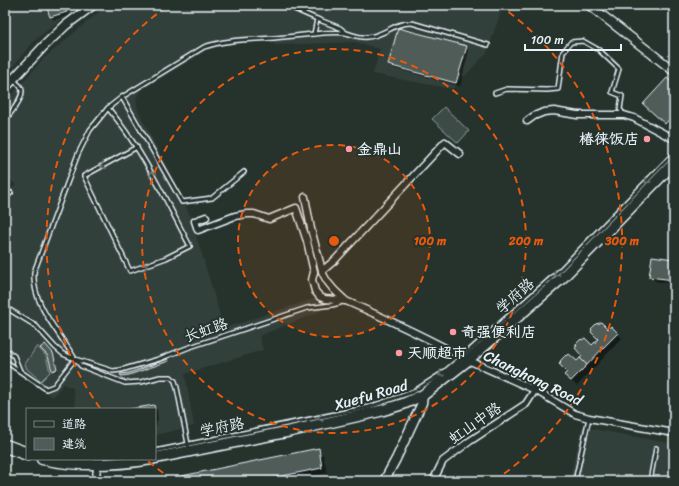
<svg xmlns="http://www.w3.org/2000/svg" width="679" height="486" viewBox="0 0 679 486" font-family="Sriracha,'LXGW WenKai TC',sans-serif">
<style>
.built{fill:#333f3a}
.green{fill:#3e4b47;stroke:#939ea0}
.shadow{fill:#0007}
.building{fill:#505c59;stroke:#e8f1f8}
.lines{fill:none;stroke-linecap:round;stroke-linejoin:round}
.service-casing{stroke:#e8f1f8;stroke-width:6}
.minor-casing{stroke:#e8f1f8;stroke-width:9}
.tertiary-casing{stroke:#e8f1f8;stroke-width:11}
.primary-casing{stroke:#e8f1f8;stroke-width:13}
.service{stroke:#26332d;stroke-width:3}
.minor{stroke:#26332d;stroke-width:6}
.tertiary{stroke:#26332d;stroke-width:8}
.primary{stroke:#26332d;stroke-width:10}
.oneway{stroke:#6a7674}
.ring{fill:none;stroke:#e8590c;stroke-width:2;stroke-dasharray:7 5}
.poi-dot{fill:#ff9aa2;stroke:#26332d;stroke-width:1.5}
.labels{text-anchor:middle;stroke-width:4;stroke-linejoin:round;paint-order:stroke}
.poi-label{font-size:15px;font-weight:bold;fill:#e8f1f8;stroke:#26332d;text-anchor:start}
.street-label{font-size:15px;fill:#e8f1f8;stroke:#26332d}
.centre{fill:#e8590c;stroke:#26332d;stroke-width:2}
.ring-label{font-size:12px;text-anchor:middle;font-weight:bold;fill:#e8590c;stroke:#26332d;stroke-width:4;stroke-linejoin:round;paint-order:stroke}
</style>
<rect width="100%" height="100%" fill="#26332d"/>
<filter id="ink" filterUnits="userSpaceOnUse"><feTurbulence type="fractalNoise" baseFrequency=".025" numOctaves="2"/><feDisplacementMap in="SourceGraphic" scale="8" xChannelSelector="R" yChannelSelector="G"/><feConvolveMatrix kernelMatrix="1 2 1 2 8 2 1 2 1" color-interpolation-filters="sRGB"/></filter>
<g filter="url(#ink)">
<g class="built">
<path d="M5,5H90L77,14L74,11L60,20L34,41L5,76Z"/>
<path d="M107,5H503L487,53L452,89L373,74L380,49L355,42L275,45L273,41L224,43L207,50L140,91L136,99L138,110L190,215L224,328L316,298L321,311L259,336L263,350L185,374L194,426L155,435V409H76L73,388L63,384L53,397L10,369L5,376V194L16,185L5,174V103L43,59Z"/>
<path d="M582,427L674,444V481H569Z"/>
</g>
<g class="green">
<path d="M444,107L469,131L458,143L432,119Z"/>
<path d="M37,346L46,356L50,372L41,381L27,369L25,364Z"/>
</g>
<g class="shadow">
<path d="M47,5H66L69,15L54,20L51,17Z"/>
<path d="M466,47L469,51L460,86L393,68L389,64Z"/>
<path d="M674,86V121L669,126L648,108Z"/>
<path d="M674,260V284L655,281L650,276Z"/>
<path d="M611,327L622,338L577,386L565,375Z"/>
<path d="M45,345L54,356L58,371L54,372L53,370Z"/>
<path d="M168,360L169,362L129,375L122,376Z"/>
<path d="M154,406L157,409L158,421H156L157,425H155V409H136Z"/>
<path d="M318,449L323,455L327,473L287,481H162Z"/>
</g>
<g class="building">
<path d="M46,5H65L67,12L50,17Z"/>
<path d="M398,28L467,46L456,83L388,65Z"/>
<path d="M667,78L674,84V114L665,124L643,104Z"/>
<path d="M652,256L674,259V280L649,277Z"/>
<path d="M601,322L608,329L611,326L618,333L602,349L595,342L598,339L591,332L592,330L591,329L597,323L598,324Z"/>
<path d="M585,338L592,345L595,342L602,349L587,365L580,358L582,356L575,348L577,346L575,345L581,339L582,340Z"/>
<path d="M45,344L53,353L57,369L52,371L48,356L40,348Z"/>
<path d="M569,354L577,361L580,358L587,365L571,381L564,375L567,372L559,364L561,362L560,361L566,355L567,356Z"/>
<path d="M168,359L169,361L129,375L121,376L120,374L129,373Z"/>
<path d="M154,405L155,409H130Z"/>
<path d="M319,448L322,468L257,481H157Z"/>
</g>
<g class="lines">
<defs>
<g id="service">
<path d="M317,19L340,28L346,33"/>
<path d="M314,34C324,33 336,32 346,33C354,35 359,38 367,37C385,36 394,22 412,23L488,45"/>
<path d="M5,69C9,76 14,80 20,86C28,94 10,113 5,121"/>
<path d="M495,93L507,89L547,90L558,89L563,52L571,42L583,41L599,50L619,69L612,92L622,96L620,109L624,115"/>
<path d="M122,97L182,202L212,198L244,172"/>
<path d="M108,108C143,150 165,199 190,246L166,258L130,271L84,176L137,147"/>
<path d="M5,198L11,193"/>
<path d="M5,307L36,326L55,347L63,354L75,359L113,371L121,370L159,359L187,348L307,308L332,305L340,303"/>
<path d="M5,349L14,356L20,371"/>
<path d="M5,361L46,389L54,386L75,359"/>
<path d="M5,441L27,449"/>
<path d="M189,449L177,388L175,381L171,377H160L141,382L125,383L81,366L75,359C59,331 32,306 34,272L78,154L90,130L108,108L122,97L204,47C227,39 250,40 274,38C288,37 301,35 314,34L317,19L285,5"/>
<path d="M155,451L369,407L413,392L444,372L462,357L558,272L674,153"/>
<path d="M89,459H91"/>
<path d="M575,481L589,418"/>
<path d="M650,481L656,448"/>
</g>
<g id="minor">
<path d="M527,121L534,116L544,112L554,111L577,115H624L634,118L674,139"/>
<path d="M305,197L311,229L323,274C328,285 337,293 346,301C387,319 428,338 468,360L535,390L575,414L589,418L674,433"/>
<path d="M206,217L195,221L198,230L235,216L247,214H254L269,219L296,208L307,241L314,272L312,280L315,291L320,297L325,299L345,301"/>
<path d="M322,271L335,260L445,142L460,154"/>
<path d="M96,481L97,465"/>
<path d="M433,481L443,461L470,441L526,404L535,390"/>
</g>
<g id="tertiary">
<path d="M589,5L674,71"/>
<path d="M5,88L44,46L66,25L93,5"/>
<path d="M384,481L396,459L422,403L423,395"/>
</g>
<g id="primary">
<path d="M5,447L27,455"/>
<path d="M155,458L291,431L380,411L403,404L423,395L468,360L562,278L674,163"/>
<path d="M42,459C79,467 115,465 152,459"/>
</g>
</defs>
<use href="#service" class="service-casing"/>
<use href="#minor" class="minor-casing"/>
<use href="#tertiary" class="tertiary-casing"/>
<use href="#primary" class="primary-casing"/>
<use href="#service" class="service"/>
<use href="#minor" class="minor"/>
<use href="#tertiary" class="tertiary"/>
<use href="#primary" class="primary"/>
</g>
<defs><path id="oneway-chevron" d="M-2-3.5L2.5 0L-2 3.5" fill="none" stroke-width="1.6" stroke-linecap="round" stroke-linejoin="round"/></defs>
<g class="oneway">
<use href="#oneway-chevron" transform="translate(103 166) rotate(152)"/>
<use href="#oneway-chevron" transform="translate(152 174) rotate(-118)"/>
<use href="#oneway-chevron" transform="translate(647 181) rotate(134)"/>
<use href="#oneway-chevron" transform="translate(145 266) rotate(-20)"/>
<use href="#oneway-chevron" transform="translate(556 274) rotate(137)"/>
<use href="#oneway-chevron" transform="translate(441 374) rotate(144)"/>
<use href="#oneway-chevron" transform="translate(320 418) rotate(169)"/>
</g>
</g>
<circle cx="334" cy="241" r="96" fill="#e8590c" fill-opacity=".12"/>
<g class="ring">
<circle cx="334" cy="241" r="96"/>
<circle cx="334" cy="241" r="192"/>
<path d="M173 480A288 288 0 0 1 147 460M100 408A288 288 0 0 1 169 5M499 5A288 288 0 0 1 495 480"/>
</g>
<g class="poi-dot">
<circle cx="647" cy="139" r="4"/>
<circle cx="349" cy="149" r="4"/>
<circle cx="453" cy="332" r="4"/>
<circle cx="399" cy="353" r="4"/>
</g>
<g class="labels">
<g class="poi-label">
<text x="639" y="144" text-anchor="end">椿徕饭店</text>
<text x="357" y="154">金鼎山</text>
<text x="461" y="337">奇强便利店</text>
<text x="407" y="358">天顺超市</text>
</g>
<g class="street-label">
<text transform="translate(515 296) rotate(-42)" y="5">学府路</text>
<text transform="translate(206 330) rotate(-19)" y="5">长虹路</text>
<text transform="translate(533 378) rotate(26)" y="5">Changhong Road</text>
<text transform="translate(371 395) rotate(-16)" y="5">Xuefu Road</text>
<text transform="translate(475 423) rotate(-35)" y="5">虹山中路</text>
<text transform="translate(222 427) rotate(-11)" y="5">学府路</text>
</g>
</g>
<circle cx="334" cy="241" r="6" class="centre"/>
<g class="ring-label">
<text x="430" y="245">100 m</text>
<text x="526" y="245">200 m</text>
<text x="622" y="245">300 m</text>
</g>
<rect width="679" height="486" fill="none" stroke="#26332d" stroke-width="20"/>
<rect x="10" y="10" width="659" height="466" fill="none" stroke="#e8f1f8" stroke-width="1.5" filter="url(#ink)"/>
<rect x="26" y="408" width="130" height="52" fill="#26332d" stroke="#747f7e"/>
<rect x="34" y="421" width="20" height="6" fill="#26332d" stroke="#747f7e"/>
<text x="62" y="428" font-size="12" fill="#e8f1f8">道路</text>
<rect x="34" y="438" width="20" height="12" fill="#505c59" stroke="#747f7e"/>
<text x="62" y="448" font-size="12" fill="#e8f1f8">建筑</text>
<path d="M525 44v6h96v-6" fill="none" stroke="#e8f1f8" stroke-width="2"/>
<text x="531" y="44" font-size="12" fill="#e8f1f8" stroke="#26332d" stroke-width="3" paint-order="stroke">100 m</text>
</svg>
